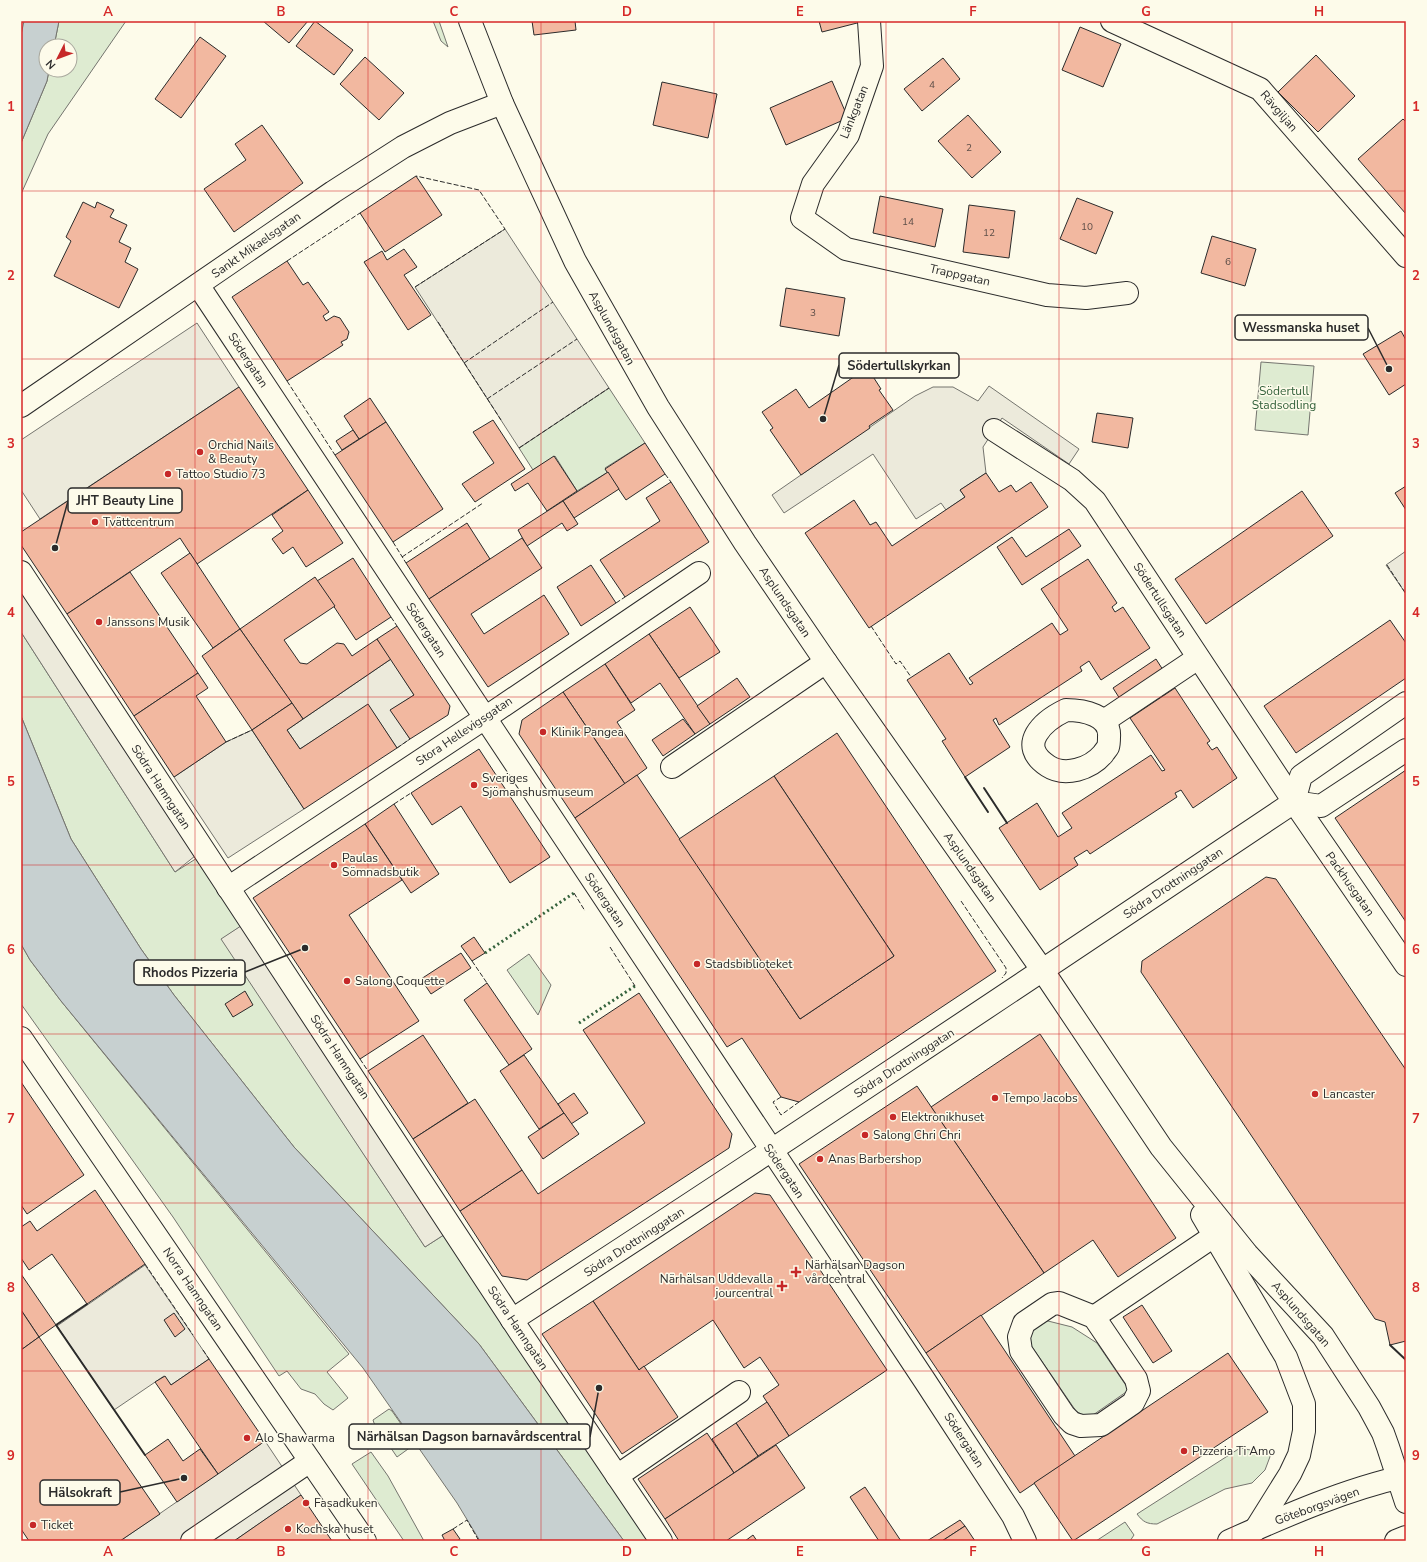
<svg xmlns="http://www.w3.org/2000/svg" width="1427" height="1562" viewBox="0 0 1427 1562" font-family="'Nunito Sans',sans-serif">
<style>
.green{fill:#deebd1;stroke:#74746e}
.parking{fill:#eceadb;stroke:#74746e}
.water{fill:#c7d0d0;stroke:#74746e}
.building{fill:#f2b8a0;stroke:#2b2b2b}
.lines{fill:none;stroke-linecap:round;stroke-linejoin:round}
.minor-casing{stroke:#2b2b2b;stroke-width:24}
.major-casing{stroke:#2b2b2b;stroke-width:24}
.minor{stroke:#fdfbea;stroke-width:22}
.major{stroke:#fdfbea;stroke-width:22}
.hedge{stroke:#34623c;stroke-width:3;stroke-dasharray:2 3;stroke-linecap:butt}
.fence{stroke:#2b2b2b;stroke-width:1;stroke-dasharray:5 2;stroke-linecap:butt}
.wall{stroke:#2b2b2b;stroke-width:2}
.grid{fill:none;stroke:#d62828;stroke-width:1;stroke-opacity:0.55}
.poi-dot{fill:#c62828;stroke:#fdfbea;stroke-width:1.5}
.labels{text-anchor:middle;stroke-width:3;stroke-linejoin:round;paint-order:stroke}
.number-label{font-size:10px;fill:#5d4e48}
.street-label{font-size:12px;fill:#2b2b2b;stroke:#fdfbea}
.park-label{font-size:12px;fill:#34623c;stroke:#fdfbea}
.poi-label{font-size:12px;fill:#2b2b2b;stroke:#fdfbea;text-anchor:start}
.leader{fill:none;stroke:#2b2b2b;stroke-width:1.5}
.callout-dot{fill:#2b2b2b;stroke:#fdfbea;stroke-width:1.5}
.callout{fill:#fdfbea;stroke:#2b2b2b;stroke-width:1.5}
.callout-label{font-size:13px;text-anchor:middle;font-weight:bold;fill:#2b2b2b}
.neatline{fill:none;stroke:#d62828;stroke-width:1.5}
.grid-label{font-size:13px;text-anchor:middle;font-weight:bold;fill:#d62828}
</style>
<rect width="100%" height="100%" fill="#fdfbea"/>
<g class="green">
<path d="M59,21H126L48,134L21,194V143L47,81L49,70H70V46H54Z"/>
<path d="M433,21H439L448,47L441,41Z"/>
<path d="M1261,362L1314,366L1308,435L1255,430Z"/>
<path d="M609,388L645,443L605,468L608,472L577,491L555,456L533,470L519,448Z"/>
<path d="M21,632L175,872L205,853L250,920L222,939L425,1247L453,1229L661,1541H624L479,1344L294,1147L174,995L141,949L71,839L21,716Z"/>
<path d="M21,944L30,960L61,1001L349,1354L327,1372L348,1398L333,1410L324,1404L315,1394L301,1389L287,1371L279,1376L173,1217L21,1004Z"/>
<path d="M529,954L551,985L538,1015L507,970Z"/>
<path d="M1044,1320L1072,1327L1097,1343L1129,1390L1093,1415L1084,1416L1076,1411L1026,1338L1027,1332Z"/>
<path d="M389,1409L392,1411L415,1444L397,1457L374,1423L373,1420Z"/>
<path d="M1240,1448L1271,1454L1265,1470L1252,1483L1225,1489L1157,1524C1147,1524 1143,1522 1137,1514Z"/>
<path d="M371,1452L388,1476L424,1541H404L352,1464Z"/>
<path d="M1125,1522L1134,1535L1130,1541H1096Z"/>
</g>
<g class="parking">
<path d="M505,229L609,388L519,448L415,287Z"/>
<path d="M197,323L239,387L40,519L21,490V440Z"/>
<path d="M989,386L1079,449L1069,464L1002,418L983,447L986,473L960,490L965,497L946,510L941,503L916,519L873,454L784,513L772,495L915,396L933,387H953L978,401Z"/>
<path d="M1406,551V594L1386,565Z"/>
<path d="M21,583L200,852L175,872L21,632Z"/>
<path d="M391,659L414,695L391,710L410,739L397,748L368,705L300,749L287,730Z"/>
<path d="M252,730L304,809L228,858L174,777L226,742Z"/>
<path d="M250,920L453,1229L425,1247L221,939Z"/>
<path d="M145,1265L209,1359L171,1385L164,1376L114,1410L57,1326Z"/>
<path d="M265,1441L301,1495L234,1541H120Z"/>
</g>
<g class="water">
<path d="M24,21H59L54,46H46V70H49L47,81L21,143V35Z"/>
<path d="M21,716L71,839L141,949L174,995L294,1147L479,1344L624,1541H480L457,1503L363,1368L61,1001L30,960L21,944Z"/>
</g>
<g class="building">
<path d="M263,21H308L289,43Z"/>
<path d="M315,21L353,50L334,75L296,46Z"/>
<path d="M532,21H575L576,30L534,35Z"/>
<path d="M819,21H860L861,22L822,32Z"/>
<path d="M1080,27L1121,44L1103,87L1062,70Z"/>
<path d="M200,37L226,56L181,118L155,99Z"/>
<path d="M1316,55L1355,96L1318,132L1278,92Z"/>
<path d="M365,57L404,93L379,120L340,84Z"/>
<path d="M943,58L960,79L922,111L904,89Z"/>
<path d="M832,81L848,118L786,145L770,108Z"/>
<path d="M662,82L717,94L708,138L653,125Z"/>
<path d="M968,115L1001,152L972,178L938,141Z"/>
<path d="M1403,119L1406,122V214L1358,159Z"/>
<path d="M262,125L303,183L234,232L204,189L246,160L235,144Z"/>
<path d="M416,176L442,215L385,252L360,213Z"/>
<path d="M880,196L943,209L935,247L873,233Z"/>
<path d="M1077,198L1113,212L1096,254L1060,239Z"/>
<path d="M83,202L95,208L97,202L114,210L110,217L127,225L119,242L131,248L125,262L138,269L119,308L54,276L71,241L66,237Z"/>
<path d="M969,205L1015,211L1009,258L963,252Z"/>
<path d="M1212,236L1256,249L1245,286L1201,273Z"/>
<path d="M404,249L417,267L404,275L431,315L408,330L364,262L382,251L387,260Z"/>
<path d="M287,261L303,285L308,282L329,312L323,316L326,321L334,316L340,318L349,332L347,339L341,342L343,345L287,381L232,297Z"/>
<path d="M786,288L845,298L839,336L780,326Z"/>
<path d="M1401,331L1406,340V384L1389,395L1363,354Z"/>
<path d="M865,369L870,376L872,375L881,389L879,390L893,410L869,426L870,428L801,475L770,430L773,428L762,412L796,389L809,408Z"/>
<path d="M239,387L308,490L197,564L180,538L67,614L21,545V532Z"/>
<path d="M370,398L386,422L359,439L344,416Z"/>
<path d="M1097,413L1133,418L1128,448L1092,442Z"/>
<path d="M493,420L525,469L475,502L462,484L494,463L473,432Z"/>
<path d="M386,422L443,509L393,542L335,455Z"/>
<path d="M353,430L359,439L342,450L336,441Z"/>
<path d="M645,443L665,474L626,500L605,469Z"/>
<path d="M554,456L577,491L547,511L528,483L515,491L511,484Z"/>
<path d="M608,472L619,489L574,518L563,501Z"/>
<path d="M986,473L999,492L1011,485L1016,492L1031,482L1048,507L869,628L805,533L854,500L870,525L876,522L892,546L965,497L960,490Z"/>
<path d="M671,482L709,542L625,597L600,560L660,521L646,498Z"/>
<path d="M1406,486V510L1395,493Z"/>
<path d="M308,490L343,543L306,567L293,547L283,554L272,539L283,531L272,515Z"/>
<path d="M1302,491L1333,536L1206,624L1175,579Z"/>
<path d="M563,501L578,524L567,531L562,523L527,546L518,530Z"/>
<path d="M467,523L490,559L429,599L406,563Z"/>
<path d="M1069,529L1081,546L1022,585L997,547L1012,537L1026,557Z"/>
<path d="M522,538L542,568L471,614L484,634L544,595L569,634L488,687L429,599Z"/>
<path d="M190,553L240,629L213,648L161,573Z"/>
<path d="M353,558L391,617L356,640L317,581Z"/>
<path d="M1088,559L1117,603L1112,607L1115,612L1123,607L1150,648L1101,680L1089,661L1080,667L1082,671L999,725L996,718L993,720L1010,747L965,777L942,741L946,739L907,680L949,653L970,685L973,683L969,678L1052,623L1060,635L1068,630L1041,589Z"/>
<path d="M591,565L616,603L581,626L557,587Z"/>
<path d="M130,572L198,673L134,716L67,614Z"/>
<path d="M315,577L335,606L284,640L300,663L307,664L337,643L344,644L352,656L377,639L391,659L303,719L240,629Z"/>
<path d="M690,607L720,652L679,678L649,634Z"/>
<path d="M1390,620L1406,643V678L1296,753L1264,706Z"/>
<path d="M397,626L450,706L448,715L410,739L390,710L414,695L377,639Z"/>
<path d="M240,629L292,703L252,730L202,656Z"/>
<path d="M649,634L710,724L695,734L660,683L631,703L605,664Z"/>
<path d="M1156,659L1163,670L1120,699L1113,688Z"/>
<path d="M605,664L635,710L617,722L647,768L625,784L563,692Z"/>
<path d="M198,673L208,688L196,696L226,742L174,777L134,716Z"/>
<path d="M737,678L750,697L710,724L697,706Z"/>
<path d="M1175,688L1210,741L1207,743L1212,750L1217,747L1237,778L1193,808L1181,790L1175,793L1177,797L1090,854L1087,850L1074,858L1078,865L1040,890L999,828L1037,803L1058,837L1072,828L1062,813L1151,755L1162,771L1165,770L1130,718Z"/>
<path d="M563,692L625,784L575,818L519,734L522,720Z"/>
<path d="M292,703L303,719L287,730L300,749L368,704L397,748L304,809L252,730Z"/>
<path d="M683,719L695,734L663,756L652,740Z"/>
<path d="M837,733L996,971L799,1102L781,1097L742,1038L727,1047L575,818L637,775L800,1019L894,956L774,776Z"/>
<path d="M479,749L550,857L510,883L461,806L432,825L411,793Z"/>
<path d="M1406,770V922L1335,818Z"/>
<path d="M774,776L894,956L800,1019L679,839Z"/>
<path d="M394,804L439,874L411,893L365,824Z"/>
<path d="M365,824L402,880L349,915L419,1021L360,1059L253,898Z"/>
<path d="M1266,877L1276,879L1406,1070V1341L1390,1345L1385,1322L1375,1319L1141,972L1142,961Z"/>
<path d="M474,937L485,953L472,961L461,946Z"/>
<path d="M461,953L471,968L431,994L421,979Z"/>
<path d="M487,983L532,1049L509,1065L464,1000Z"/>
<path d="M245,991L253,1005L233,1017L225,1004Z"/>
<path d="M639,993L732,1134L729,1148L527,1280L502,1276L460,1211L522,1170L538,1194L645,1123L583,1030Z"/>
<path d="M1040,1034L1176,1238L1118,1277L1093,1240L1044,1273L931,1107Z"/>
<path d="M423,1035L468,1103L413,1139L368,1071Z"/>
<path d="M524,1055L564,1113L539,1129L500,1071Z"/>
<path d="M21,1082L84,1175L27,1214L21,1205Z"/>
<path d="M917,1086L1044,1273L926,1353L799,1164Z"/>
<path d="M574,1093L588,1113L571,1124L558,1104Z"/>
<path d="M475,1099L522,1170L460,1211L413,1139Z"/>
<path d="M564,1113L579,1134L543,1159L528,1137Z"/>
<path d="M95,1190L145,1264L87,1304L52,1254L29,1270L21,1258V1227L30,1221L37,1231Z"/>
<path d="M755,1193L770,1195L887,1370L789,1436L763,1396L779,1385L760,1357L744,1368L713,1320L639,1370L593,1301Z"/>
<path d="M21,1274L56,1325L39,1337L21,1310Z"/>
<path d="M593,1301L639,1370L644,1366L678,1417L622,1454L542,1334Z"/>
<path d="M1142,1305L1172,1351L1153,1363L1123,1317Z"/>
<path d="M21,1310L39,1337L21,1350Z"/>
<path d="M174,1313L185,1329L175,1337L164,1320Z"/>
<path d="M981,1315L1075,1456L1020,1493L926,1353Z"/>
<path d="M39,1337L160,1514L120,1541H29L21,1529V1350Z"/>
<path d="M1228,1353L1268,1412L1073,1541L1034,1483Z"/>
<path d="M209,1359L265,1441L218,1474L155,1382L165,1376L171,1385Z"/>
<path d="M767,1402L789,1436L758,1456L736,1423Z"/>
<path d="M736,1423L758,1456L734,1473L712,1439Z"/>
<path d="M707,1433L734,1473L665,1519L638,1479Z"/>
<path d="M168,1439L183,1461L200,1449L218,1474L177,1502L145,1455Z"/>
<path d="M776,1445L805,1488L726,1541H679L665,1519Z"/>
<path d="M865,1487L901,1541H879L850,1497Z"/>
<path d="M301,1495L332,1541H234L270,1516Z"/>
<path d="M960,1520L965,1526L942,1541H927Z"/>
<path d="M965,1526L975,1541H942Z"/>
<path d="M453,1529L460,1539L457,1541H445L442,1535Z"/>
<path d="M753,1535L757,1541H745Z"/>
</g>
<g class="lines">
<defs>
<g id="minor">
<path d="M470,21L502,103L575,261L658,407L745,543L826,662L1043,971L1161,1147L1247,1254L1323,1336L1369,1407L1383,1433L1388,1447L1406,1502"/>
<path d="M869,21L872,66L848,135L813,184L802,218L846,249L1047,295L1086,298L1127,293"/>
<path d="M1112,21L1260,89L1406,256"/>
<path d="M198,285L925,1381L1013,1516L1025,1541"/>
<path d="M21,406L333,192L403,147L450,123L502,103"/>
<path d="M994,430L1072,480L1095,501L1294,802L1406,965"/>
<path d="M21,572L520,1332L661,1541"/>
<path d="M1066,710C1083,710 1111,715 1109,737C1109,740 1109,744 1108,747C1107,749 1104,752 1103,754C1090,769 1065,777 1048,766C1016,745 1043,721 1066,710Z"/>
<path d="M1104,721L1198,658"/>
<path d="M672,767L826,662"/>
<path d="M1294,802L1321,806L1406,750"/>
<path d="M228,888L485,718L699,573"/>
<path d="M21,1038L365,1541"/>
<path d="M1202,1215L1286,1357L1304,1404V1431L1299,1455L1290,1474L1255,1530"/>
<path d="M1059,1303L1094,1317L1136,1379L1139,1391L1133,1403L1101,1425L1081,1426L1072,1423L1064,1415L1021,1351L1019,1337L1024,1323L1052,1304Z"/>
<path d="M1094,1317L1214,1236"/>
<path d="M512,1320C774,1150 1034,976 1294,802L1301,776L1406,703"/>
<path d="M617,1476L739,1392"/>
<path d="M192,1541L310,1461"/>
</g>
<g id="major">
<path d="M1229,1541C1285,1516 1346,1489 1406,1476"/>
<path d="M1396,1541L1406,1537"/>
</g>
</defs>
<use href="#minor" class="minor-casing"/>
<use href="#major" class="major-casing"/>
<use href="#minor" class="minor"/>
<use href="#major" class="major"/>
<g class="hedge">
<path d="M485,953L574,893"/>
<path d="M579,1023L635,986"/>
</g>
<g class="fence">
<path d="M287,261L360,213"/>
<path d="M415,287L505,229L479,190L416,176"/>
<path d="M438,322L501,420"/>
<path d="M464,363L553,302"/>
<path d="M287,381L335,455"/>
<path d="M487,399L577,339"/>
<path d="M519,448L609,388"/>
<path d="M665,474L671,482"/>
<path d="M393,542L406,563"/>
<path d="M402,557L483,503"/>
<path d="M1387,565L1406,594"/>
<path d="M616,603L625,597"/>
<path d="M391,617L397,626"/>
<path d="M871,626L896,664L900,661L911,677"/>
<path d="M226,742L252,730"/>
<path d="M397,748L410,739"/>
<path d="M394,804L411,793"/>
<path d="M574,893L585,911"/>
<path d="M961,901L1006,968V973L1002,978"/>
<path d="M610,947L635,986"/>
<path d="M472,961L487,983"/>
<path d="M360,1059L368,1071"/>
<path d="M781,1097L773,1102L781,1115L799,1102"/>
<path d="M145,1264L193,1335"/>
<path d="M203,1350L209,1359"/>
<path d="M453,1529L467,1520L479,1541"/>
</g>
<g class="wall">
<path d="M965,777L988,812"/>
<path d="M984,788L1007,823"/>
<path d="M87,1304L56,1325L145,1455"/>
<path d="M1390,1345L1406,1360"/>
</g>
</g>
<path class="grid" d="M195,21V1541M368,21V1541M541,21V1541M714,21V1541M886,21V1541M1059,21V1541M1232,21V1541M21,191H1406M21,359H1406M21,528H1406M21,697H1406M21,865H1406M21,1034H1406M21,1203H1406M21,1371H1406"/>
<g class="poi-dot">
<circle cx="200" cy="452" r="4"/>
<circle cx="168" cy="474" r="4"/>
<circle cx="95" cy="522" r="4"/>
<circle cx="99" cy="622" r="4"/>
<circle cx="543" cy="732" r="4"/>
<circle cx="474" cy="785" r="4"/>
<circle cx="334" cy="865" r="4"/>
<circle cx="697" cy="964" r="4"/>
<circle cx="347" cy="981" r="4"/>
<circle cx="1315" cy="1094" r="4"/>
<circle cx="995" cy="1098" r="4"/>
<circle cx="893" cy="1117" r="4"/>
<circle cx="865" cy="1135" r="4"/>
<circle cx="820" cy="1159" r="4"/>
<path d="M794 1266h4v4h4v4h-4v4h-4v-4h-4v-4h4z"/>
<path d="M780 1280h4v4h4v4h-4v4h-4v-4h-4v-4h4z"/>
<circle cx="247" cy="1438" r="4"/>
<circle cx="1184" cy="1451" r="4"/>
<circle cx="306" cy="1503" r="4"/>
<circle cx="33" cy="1525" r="4"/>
<circle cx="288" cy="1529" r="4"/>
</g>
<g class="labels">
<g class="number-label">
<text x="932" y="88">4</text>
<text x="969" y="151">2</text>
<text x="908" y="225">14</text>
<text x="1087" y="230">10</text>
<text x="989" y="236">12</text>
<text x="1228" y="265">6</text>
<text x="813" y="316">3</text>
</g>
<g class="street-label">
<text transform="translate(1279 111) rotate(49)" y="4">Rävgiljan</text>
<text transform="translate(854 112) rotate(-68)" y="4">Länkgatan</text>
<text transform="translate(256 245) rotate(-35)" y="4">Sankt Mikaelsgatan</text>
<text transform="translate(960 275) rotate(13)" y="4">Trappgatan</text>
<text transform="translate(612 328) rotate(61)" y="4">Asplundsgatan</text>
<text transform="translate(248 360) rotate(57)" y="4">Södergatan</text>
<text transform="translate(1160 600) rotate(57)" y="4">Södertullsgatan</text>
<text transform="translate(785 602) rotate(56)" y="4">Asplundsgatan</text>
<text transform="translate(426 630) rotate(57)" y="4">Södergatan</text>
<text transform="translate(464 731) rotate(-34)" y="4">Stora Hellevigsgatan</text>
<text transform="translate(161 787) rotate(57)" y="4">Södra Hamngatan</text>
<text transform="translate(970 867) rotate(55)" y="4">Asplundsgatan</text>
<text transform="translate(1173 883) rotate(-34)" y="4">Södra Drottninggatan</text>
<text transform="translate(1350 884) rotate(55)" y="4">Packhusgatan</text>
<text transform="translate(605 900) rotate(56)" y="4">Södergatan</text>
<text transform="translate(340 1057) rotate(57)" y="4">Södra Hamngatan</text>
<text transform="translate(904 1063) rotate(-33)" y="4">Södra Drottninggatan</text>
<text transform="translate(784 1171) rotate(56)" y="4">Södergatan</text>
<text transform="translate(634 1242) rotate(-33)" y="4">Södra Drottninggatan</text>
<text transform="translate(193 1289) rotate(56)" y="4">Norra Hamngatan</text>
<text transform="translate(1301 1314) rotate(49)" y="4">Asplundsgatan</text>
<text transform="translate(518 1328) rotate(56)" y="4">Södra Hamngatan</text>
<text transform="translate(964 1440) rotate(57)" y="4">Södergatan</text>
<text transform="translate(1317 1506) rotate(-20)" y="4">Göteborgsvägen</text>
</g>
<g class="park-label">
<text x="1284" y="395">Södertull<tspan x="1284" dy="14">Stadsodling</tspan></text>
</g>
<g class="poi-label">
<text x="208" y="449">Orchid Nails<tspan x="208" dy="14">&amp; Beauty</tspan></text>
<text x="176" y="478">Tattoo Studio 73</text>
<text x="103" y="526">Tvättcentrum</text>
<text x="107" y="626">Janssons Musik</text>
<text x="551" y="736">Klinik Pangea</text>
<text x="482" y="782">Sveriges<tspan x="482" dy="14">Sjömanshusmuseum</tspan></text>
<text x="342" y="862">Paulas<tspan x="342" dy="14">Sömnadsbutik</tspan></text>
<text x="705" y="968">Stadsbiblioteket</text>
<text x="355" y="985">Salong Coquette</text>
<text x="1323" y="1098">Lancaster</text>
<text x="1003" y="1102">Tempo Jacobs</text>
<text x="901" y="1121">Elektronikhuset</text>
<text x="873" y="1139">Salong Chri Chri</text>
<text x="828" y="1163">Anas Barbershop</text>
<text x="805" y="1269">Närhälsan Dagson<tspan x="805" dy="14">vårdcentral</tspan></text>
<text x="773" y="1283" text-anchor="end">Närhälsan Uddevalla<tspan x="773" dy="14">jourcentral</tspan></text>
<text x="255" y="1442">Alo Shawarma</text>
<text x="1192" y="1455">Pizzeria Ti Amo</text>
<text x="314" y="1507">Fasadkuken</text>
<text x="41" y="1529">Ticket</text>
<text x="296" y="1533">Kochska huset</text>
</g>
</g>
<path class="leader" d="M1389 369L1368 328M823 419L839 365M55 548L68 501M305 948L245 972M599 1388L590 1437M184 1478L120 1492"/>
<g class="callout-dot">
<circle cx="1389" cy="369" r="4"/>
<circle cx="823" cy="419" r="4"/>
<circle cx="55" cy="548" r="4"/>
<circle cx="305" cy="948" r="4"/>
<circle cx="599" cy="1388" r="4"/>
<circle cx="184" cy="1478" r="4"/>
</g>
<g class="callout">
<rect x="1235" y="315" width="133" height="25" rx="4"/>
<rect x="839" y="353" width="120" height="25" rx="4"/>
<rect x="68" y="488" width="114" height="25" rx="4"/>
<rect x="134" y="960" width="111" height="25" rx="4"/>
<rect x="349" y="1424" width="241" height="25" rx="4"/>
<rect x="40" y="1480" width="80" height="25" rx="4"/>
</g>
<g class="callout-label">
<text x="1301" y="332">Wessmanska huset</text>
<text x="899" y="370">Södertullskyrkan</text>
<text x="125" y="505">JHT Beauty Line</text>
<text x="190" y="977">Rhodos Pizzeria</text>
<text x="469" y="1441">Närhälsan Dagson barnavårdscentral</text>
<text x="80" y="1497">Hälsokraft</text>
</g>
<rect width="1427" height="1562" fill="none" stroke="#fdfbea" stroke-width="44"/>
<g transform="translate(58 58) rotate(228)"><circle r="19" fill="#fdfbea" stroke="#a9a89e"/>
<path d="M0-3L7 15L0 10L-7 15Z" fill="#c62828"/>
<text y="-6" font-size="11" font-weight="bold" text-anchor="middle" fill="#2b2b2b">N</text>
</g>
<rect x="22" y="22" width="1383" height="1518" class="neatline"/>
<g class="grid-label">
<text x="108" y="16">A</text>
<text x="281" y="16">B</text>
<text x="454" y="16">C</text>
<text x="627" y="16">D</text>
<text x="800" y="16">E</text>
<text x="973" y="16">F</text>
<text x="1146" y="16">G</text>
<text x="1319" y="16">H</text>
<text x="11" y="111">1</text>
<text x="1416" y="111">1</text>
<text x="11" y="280">2</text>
<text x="1416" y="280">2</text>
<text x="11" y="448">3</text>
<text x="1416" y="448">3</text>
<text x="11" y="617">4</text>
<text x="1416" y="617">4</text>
<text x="11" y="786">5</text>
<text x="1416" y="786">5</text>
<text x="11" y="954">6</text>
<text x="1416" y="954">6</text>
<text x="11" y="1123">7</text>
<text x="1416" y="1123">7</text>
<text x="11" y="1292">8</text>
<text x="1416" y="1292">8</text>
<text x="11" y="1460">9</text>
<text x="1416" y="1460">9</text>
<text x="108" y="1556">A</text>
<text x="281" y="1556">B</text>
<text x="454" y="1556">C</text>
<text x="627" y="1556">D</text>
<text x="800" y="1556">E</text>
<text x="973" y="1556">F</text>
<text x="1146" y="1556">G</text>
<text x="1319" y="1556">H</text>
</g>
</svg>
